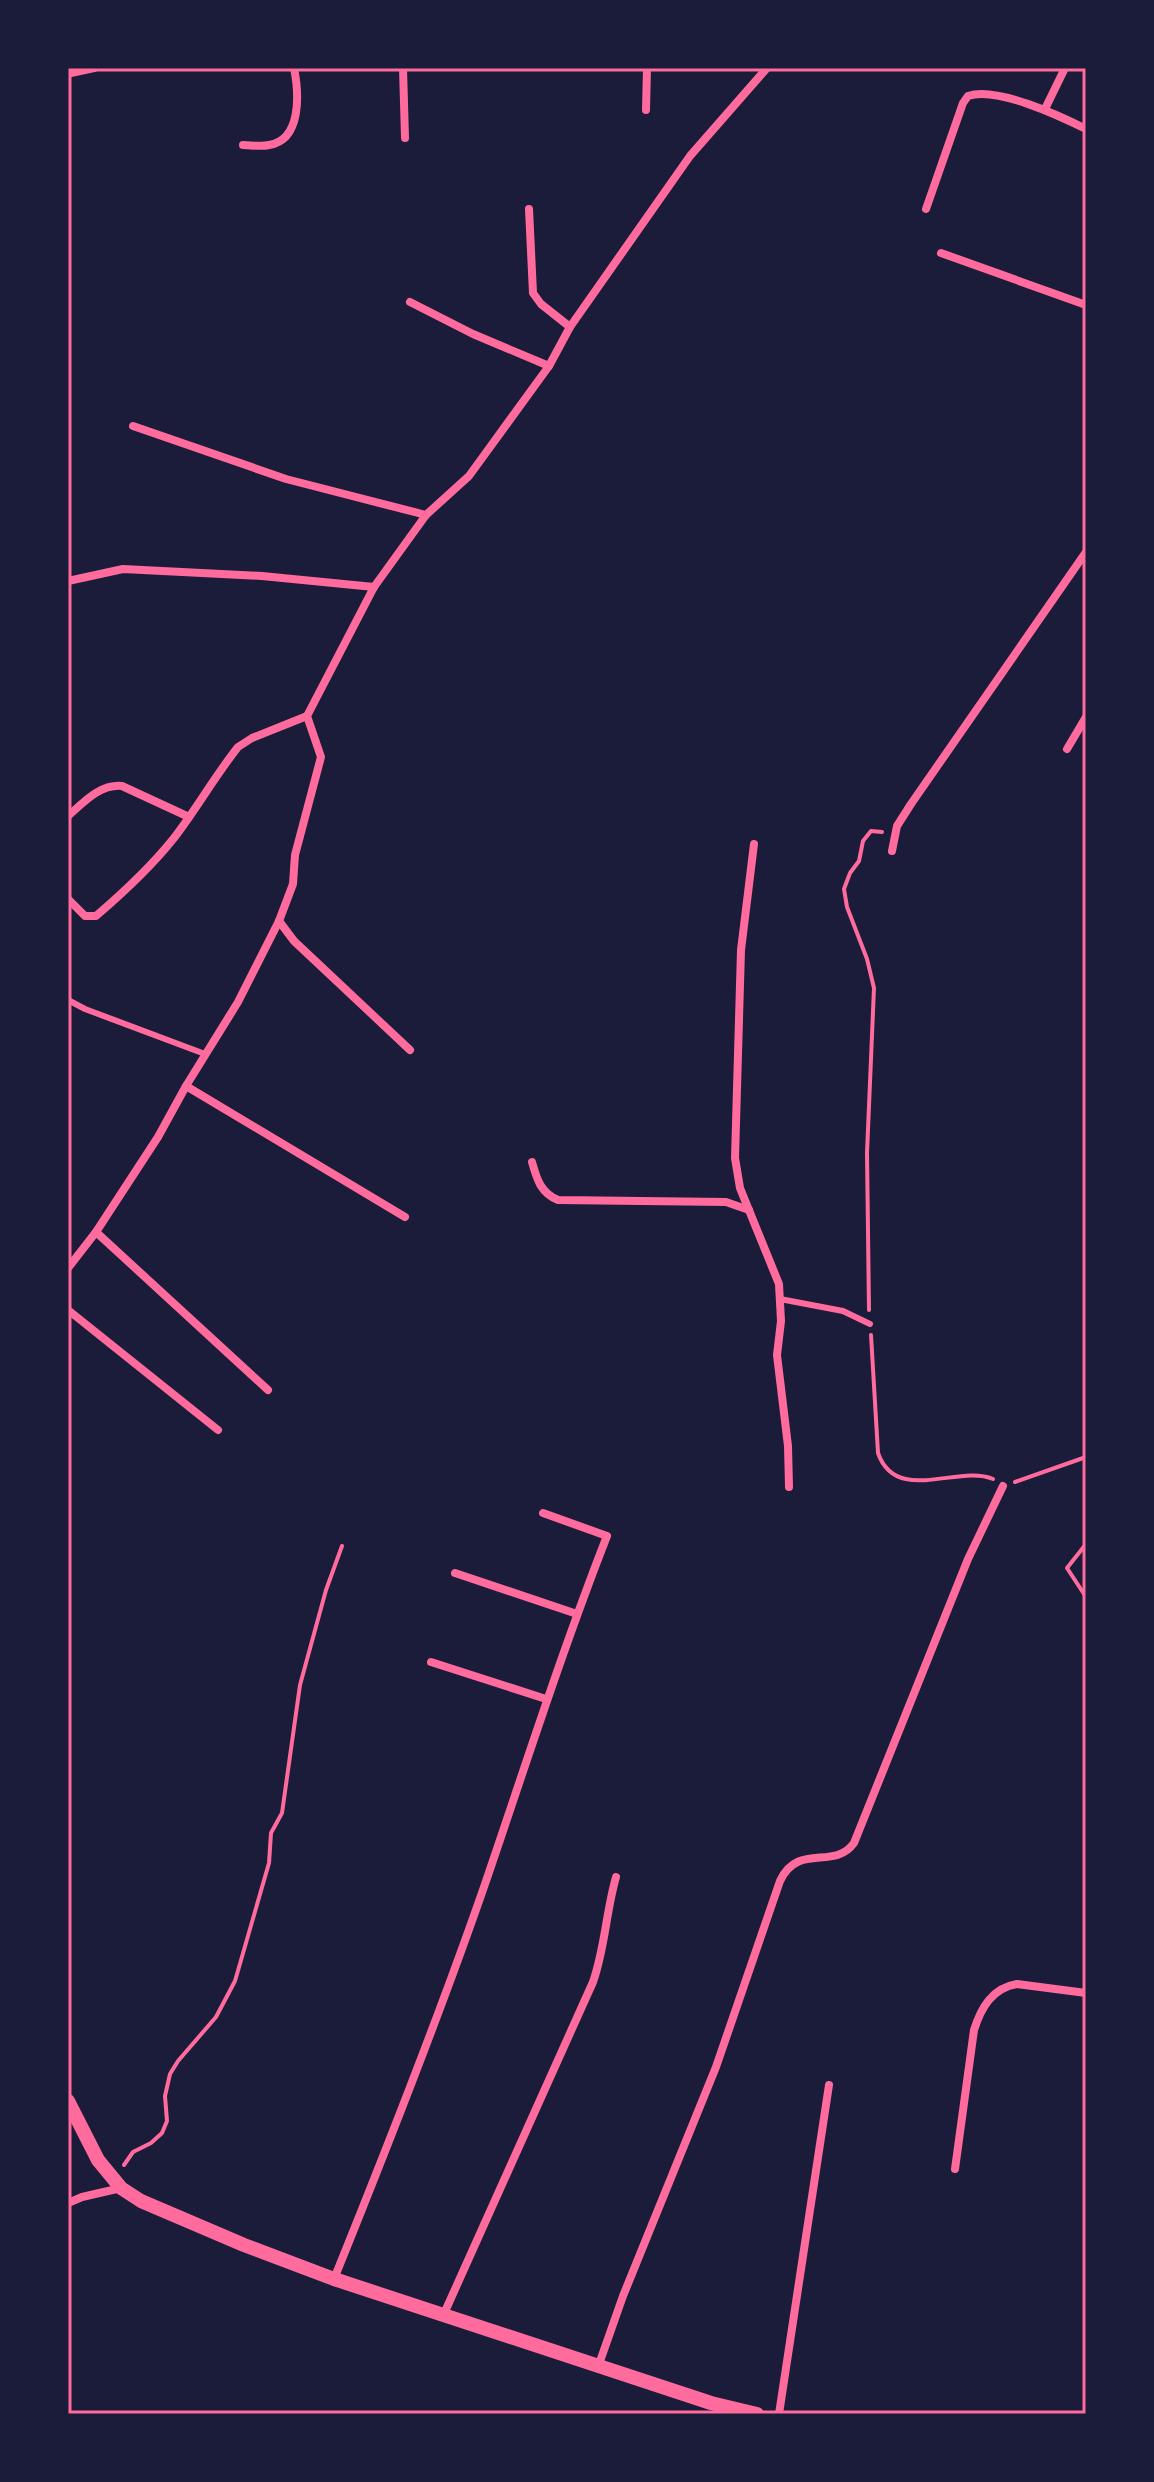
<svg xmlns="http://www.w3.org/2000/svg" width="1154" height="2482" viewBox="0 0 1154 2482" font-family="Poppins,sans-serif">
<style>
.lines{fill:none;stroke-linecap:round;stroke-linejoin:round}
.path{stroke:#ff6b9d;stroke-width:4}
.service{stroke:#ff6b9d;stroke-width:6}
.minor{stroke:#ff6b9d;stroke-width:8}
.tertiary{stroke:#ff6b9d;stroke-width:14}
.neatline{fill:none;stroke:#ff6b9d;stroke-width:3}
</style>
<rect width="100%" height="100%" fill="#1b1b3a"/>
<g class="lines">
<g class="path">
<path d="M869,1310L867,1153L874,988L867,959L847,907L844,889L850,873L859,861L863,841L871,831L882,832"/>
<path d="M871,1335L878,1453C896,1505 959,1464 993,1479"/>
<path d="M1015,1482L1086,1457"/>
<path d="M1086,1544L1067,1568L1086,1597"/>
<path d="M124,2165L133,2152L151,2143L162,2133L167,2121L165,2096L170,2074L178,2061L216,2017L235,1981L269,1863L271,1833L282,1813L300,1685L326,1590L342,1546"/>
</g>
<g class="service">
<path d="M68,1000L85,1009L205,1054"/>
<path d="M780,1299L843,1311L870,1324"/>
</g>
<g class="minor">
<path d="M403,68L405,138"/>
<path d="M71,73L94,68"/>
<path d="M1045,109L1065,68"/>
<path d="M646,110L647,68"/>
<path d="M243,145C251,145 261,147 269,145C302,140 299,93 294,68"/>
<path d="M529,209L533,293L541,304L570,327"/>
<path d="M926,209L963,103L968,96C996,86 1060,116 1086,129"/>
<path d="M941,253L1086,305"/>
<path d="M410,302L473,334L549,366"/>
<path d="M133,426L286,479L426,515"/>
<path d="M68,581L123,569L262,576L374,587"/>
<path d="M1067,749L1086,717"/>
<path d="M68,816C84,802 100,784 122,786L189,817"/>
<path d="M754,844L741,950L735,1158L740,1188L779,1284L781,1321L777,1355L788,1446L789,1487"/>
<path d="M892,851L897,826L911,804L1086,552"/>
<path d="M68,899L85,916H96C124,892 151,867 174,838C197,808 215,776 238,747L252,738L307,716"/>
<path d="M279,921L294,941L410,1050"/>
<path d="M186,1086L405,1217"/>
<path d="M532,1162C537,1180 541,1193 558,1200L726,1202L749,1210"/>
<path d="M96,1232L268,1390"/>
<path d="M68,1268L96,1232L158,1137L186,1086L238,1002L279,921L293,884L295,855L321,757L307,716L374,587L426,515L469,476L549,366L570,327L690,156L767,68"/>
<path d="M68,1310L218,1430"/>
<path d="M455,1573L577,1614"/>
<path d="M431,1662L546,1699"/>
<path d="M955,2169L974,2030C981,2008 992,1988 1017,1984L1086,1993"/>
<path d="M68,2203L82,2197L121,2188"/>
<path d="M334,2279C387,2148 439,2017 485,1884C525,1767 562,1651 607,1536L543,1513"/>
<path d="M443,2316L593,1982C605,1948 606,1912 616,1877"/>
<path d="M598,2367L623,2296L716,2067L780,1881C798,1842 834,1871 854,1843L968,1559L1003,1486"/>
<path d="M779,2414L829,2085"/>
</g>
<path class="tertiary" d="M68,2101L98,2160L121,2188L141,2201L244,2245L334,2279L711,2403L757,2414"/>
</g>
<rect width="1154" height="2482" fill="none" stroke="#1b1b3a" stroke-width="140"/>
<rect x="70" y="70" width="1014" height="2342" class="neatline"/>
</svg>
